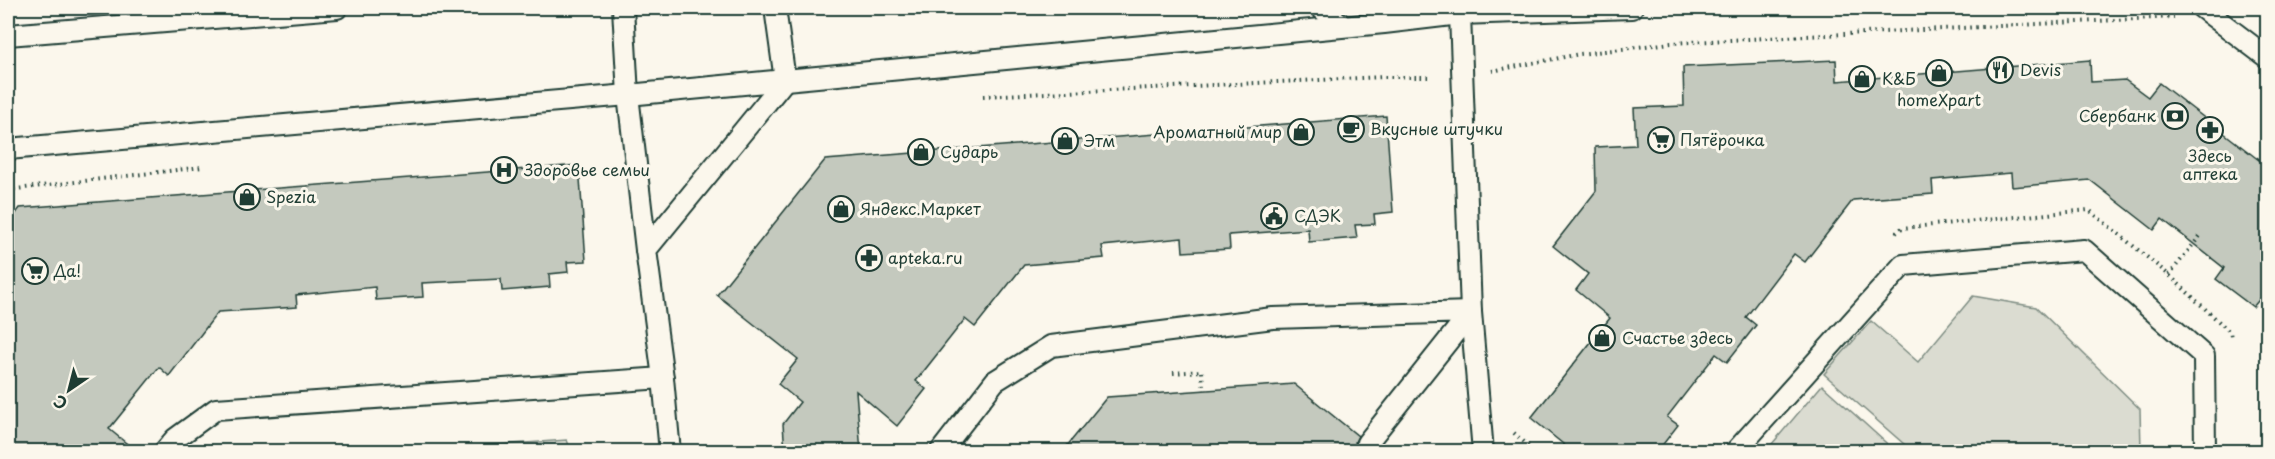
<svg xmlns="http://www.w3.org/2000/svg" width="2275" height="459" viewBox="0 0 2275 459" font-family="'Playpen Sans',sans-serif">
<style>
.green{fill:#dbdcd1;stroke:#7d8c82;stroke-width:1.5}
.building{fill:#c4c9be;stroke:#1f3d34;stroke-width:1.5}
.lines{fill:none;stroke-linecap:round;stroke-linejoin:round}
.service-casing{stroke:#1f3d34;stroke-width:24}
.path{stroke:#1f3d34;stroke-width:4;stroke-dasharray:1.5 4.5;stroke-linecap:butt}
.service{stroke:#fbf7ec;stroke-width:20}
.labels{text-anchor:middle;stroke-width:6;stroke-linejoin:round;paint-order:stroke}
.poi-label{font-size:16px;fill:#1f3d34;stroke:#fbf7ec;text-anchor:start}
</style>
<rect width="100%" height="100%" fill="#fbf7ec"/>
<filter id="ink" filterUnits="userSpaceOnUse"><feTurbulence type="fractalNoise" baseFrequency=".0167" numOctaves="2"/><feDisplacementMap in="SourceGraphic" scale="12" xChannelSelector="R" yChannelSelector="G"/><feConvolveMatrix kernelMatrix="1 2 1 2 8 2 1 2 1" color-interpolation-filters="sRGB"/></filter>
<g filter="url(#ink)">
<g class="green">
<path d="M1973,296L2036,307L2140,409L2141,451H1912L1824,374L1871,321L1918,362Z"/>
<path d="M1822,385L1895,451H1766Z"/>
<path d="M567,440L571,451H414Z"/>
</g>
<g class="building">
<path d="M1836,60L1837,81L2090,60L2091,82L2125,80L2148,97L2159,83L2268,167V289L2253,307L2216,279L2224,268L2162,219L2154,230L2090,180L2012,187L2011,173L1932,180L1933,194L1853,200L1805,262L1794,254L1746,317L1756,325L1727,362L1716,354L1667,417L1678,425L1657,452H1573L1531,418L1610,318L1576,290L1588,274L1553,246L1596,191L1595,147L1636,145L1634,108L1684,106L1683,67Z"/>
<path d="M1386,116L1393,212L1374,214L1375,224L1355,225L1357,238L1309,242L1308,229L1229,235L1230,249L1183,252L1182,238L1102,246L1104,258L1024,265L975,327L965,319L916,381L926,389L897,426L856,391L861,452H785L783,424L800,402L778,384L798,359L717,295L825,160Z"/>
<path d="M579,165L586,261L567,262L568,272L549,274L550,287L502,291L501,279L422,283L423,297L376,300L375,287L296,295L297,307L218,312L169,376L159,367L109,429L137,452H8V224L20,208Z"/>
<path d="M1294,384L1358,436L1355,442L1359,452H1062L1107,397Z"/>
</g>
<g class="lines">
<defs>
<g id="service">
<path d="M623,8L628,95L646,250"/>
<path d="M1321,8L1343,26"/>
<path d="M2202,8L2268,58"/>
<path d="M8,35L337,8"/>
<path d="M8,149L628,95L1384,23L1460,14L1469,8"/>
<path d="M164,452L175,439L216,409L663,378"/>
<path d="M670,452L663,378L646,250L785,80L775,8"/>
<path d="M940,452L995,381L1051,346L1273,318L1471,312L1367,443"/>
<path d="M1483,452L1471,312L1460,14L1632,8"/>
<path d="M1735,452L1903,265L2084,250L2204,356L2205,452"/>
</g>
</defs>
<use href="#service" class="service-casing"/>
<g class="path">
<path d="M2256,9L2268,8"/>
<path d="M1492,71L1580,54L1671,43L2174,17"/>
<path d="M983,96L1383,77H1431"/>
<path d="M2258,159L2268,146"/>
<path d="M8,190L202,167"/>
<path d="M1896,233L1902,228L2089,210L2169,275L2230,332L2231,338"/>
<path d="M2169,275L2200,236"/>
<path d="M1173,373L1202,371L1203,390"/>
<path d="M1514,433L1535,452"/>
</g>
<use href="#service" class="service"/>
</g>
</g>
<defs>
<symbol id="restaurant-ring" viewBox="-11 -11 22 22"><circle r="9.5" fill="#fbf7ec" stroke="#1f3d34" stroke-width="1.5"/><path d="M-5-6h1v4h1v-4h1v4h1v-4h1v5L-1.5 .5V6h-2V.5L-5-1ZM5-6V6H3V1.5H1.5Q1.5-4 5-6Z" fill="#1f3d34"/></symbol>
<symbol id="shop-ring" viewBox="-11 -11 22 22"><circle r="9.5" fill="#fbf7ec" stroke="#1f3d34" stroke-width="1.5"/><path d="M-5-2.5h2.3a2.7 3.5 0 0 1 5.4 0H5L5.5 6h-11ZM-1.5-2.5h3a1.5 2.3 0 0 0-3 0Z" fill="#1f3d34"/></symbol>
<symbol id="bank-ring" viewBox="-11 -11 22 22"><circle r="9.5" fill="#fbf7ec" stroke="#1f3d34" stroke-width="1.5"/><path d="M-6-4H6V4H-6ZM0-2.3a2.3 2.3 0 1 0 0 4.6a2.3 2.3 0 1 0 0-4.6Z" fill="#1f3d34"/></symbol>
<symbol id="cafe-ring" viewBox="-11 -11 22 22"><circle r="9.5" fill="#fbf7ec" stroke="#1f3d34" stroke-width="1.5"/><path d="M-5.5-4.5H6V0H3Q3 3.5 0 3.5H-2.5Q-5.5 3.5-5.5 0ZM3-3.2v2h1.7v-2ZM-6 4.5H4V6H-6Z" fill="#1f3d34"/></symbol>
<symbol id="pharmacy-ring" viewBox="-11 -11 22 22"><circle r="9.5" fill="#fbf7ec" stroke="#1f3d34" stroke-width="1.5"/><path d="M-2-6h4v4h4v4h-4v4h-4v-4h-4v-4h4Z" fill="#1f3d34"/></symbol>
<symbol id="supermarket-ring" viewBox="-11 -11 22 22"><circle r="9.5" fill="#fbf7ec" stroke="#1f3d34" stroke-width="1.5"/><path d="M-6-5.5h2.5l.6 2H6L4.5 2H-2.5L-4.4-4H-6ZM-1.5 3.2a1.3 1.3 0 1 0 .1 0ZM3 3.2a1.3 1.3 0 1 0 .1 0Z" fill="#1f3d34"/></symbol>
<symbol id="hospital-ring" viewBox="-11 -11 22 22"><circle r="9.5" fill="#fbf7ec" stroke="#1f3d34" stroke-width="1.5"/><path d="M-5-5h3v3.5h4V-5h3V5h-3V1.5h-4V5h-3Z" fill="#1f3d34"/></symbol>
<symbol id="civic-ring" viewBox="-11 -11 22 22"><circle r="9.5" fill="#fbf7ec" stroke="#1f3d34" stroke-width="1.5"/><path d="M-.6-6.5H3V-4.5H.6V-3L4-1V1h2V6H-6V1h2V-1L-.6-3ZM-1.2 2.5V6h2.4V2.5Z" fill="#1f3d34"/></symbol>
</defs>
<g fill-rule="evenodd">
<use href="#restaurant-ring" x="1985" y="55" width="30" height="30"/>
<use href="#shop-ring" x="1924" y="58" width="30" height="30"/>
<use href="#shop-ring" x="1847" y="64" width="30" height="30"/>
<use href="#bank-ring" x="2160" y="101" width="30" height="30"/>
<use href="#cafe-ring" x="1336" y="114" width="30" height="30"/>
<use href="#pharmacy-ring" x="2195" y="115" width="30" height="30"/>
<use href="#shop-ring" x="1286" y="117" width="30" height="30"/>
<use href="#supermarket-ring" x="1646" y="125" width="30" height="30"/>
<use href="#shop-ring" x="1050" y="126" width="30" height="30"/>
<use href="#shop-ring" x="906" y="137" width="30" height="30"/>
<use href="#hospital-ring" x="489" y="155" width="30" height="30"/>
<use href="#shop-ring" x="232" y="182" width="30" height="30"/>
<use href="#shop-ring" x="826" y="194" width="30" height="30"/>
<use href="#civic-ring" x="1259" y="201" width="30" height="30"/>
<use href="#pharmacy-ring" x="854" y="243" width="30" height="30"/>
<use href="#supermarket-ring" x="20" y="256" width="30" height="30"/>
<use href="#shop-ring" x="1587" y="323" width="30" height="30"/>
</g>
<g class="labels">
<g class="poi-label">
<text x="2020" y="76">Devis</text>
<text x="1882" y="85">К&amp;Б</text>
<text x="1939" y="106" text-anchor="middle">homeXpart</text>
<text x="2156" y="122" text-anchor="end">Сбербанк</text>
<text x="1370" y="135">Вкусные штучки</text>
<text x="1282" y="138" text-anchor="end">Ароматный мир</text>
<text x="1680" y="146">Пятёрочка</text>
<text x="1084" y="147">Этм</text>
<text x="940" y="158">Сударь</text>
<text x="2210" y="162" text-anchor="middle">Здесь<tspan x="2210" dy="18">аптека</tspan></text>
<text x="524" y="176">Здоровье семьи</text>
<text x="266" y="203">Spezia</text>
<text x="860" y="215">Яндекс.Маркет</text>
<text x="1294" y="222">СДЭК</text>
<text x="888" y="264">apteka.ru</text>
<text x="54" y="277">Да!</text>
<text x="1622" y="344">Счастье здесь</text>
</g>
</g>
<rect width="2275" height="459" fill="none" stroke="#fbf7ec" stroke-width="30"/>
<rect x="15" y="15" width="2245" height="429" fill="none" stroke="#1f3d34" stroke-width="2" filter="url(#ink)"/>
<g transform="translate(69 390) rotate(215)" stroke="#fbf7ec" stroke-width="4.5" paint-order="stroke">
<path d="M0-4.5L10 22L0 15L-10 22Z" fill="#1f3d34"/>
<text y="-9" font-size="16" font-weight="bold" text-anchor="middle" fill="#1f3d34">С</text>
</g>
</svg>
